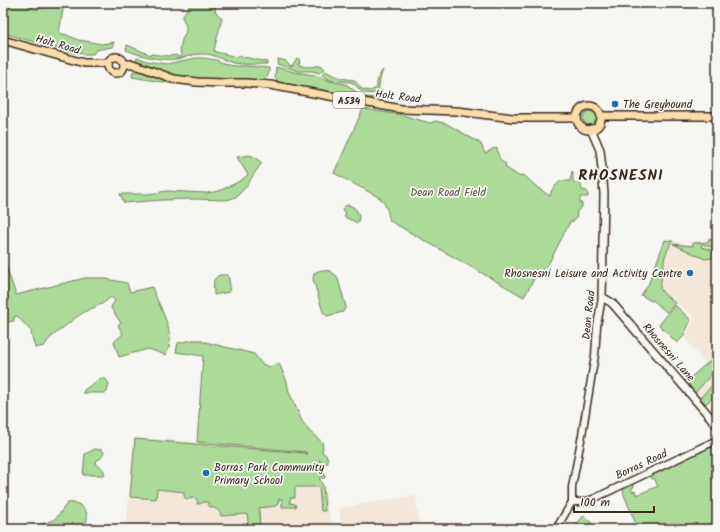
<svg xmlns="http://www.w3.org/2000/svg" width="720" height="532" viewBox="0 0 720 532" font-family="Kalam,sans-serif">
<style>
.built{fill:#f2e7d8}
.green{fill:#abda99;stroke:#73825c}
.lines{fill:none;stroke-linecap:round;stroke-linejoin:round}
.tertiary-casing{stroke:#3b2a1e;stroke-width:9}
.secondary-casing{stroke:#3b2a1e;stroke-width:10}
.primary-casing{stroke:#3b2a1e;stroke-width:10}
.tertiary{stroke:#f6f6f2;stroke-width:6}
.secondary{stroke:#f6f6f2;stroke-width:7}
.primary{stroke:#fbddab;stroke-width:7}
.poi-dot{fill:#1f6fb2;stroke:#f6f6f2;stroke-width:1.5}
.labels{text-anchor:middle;stroke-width:3.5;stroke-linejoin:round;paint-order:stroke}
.shield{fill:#f6f6f2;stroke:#73675e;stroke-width:1}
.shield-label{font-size:10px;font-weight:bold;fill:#3b2a1e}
.street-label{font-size:11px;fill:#3b2a1e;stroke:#f6f6f2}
.poi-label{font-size:11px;fill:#3b2a1e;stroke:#f6f6f2;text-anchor:start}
.park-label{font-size:11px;fill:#57563d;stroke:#f6f6f2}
.district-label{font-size:15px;font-weight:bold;letter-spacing:1px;fill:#3b2a1e;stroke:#f6f6f2}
</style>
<rect width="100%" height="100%" fill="#f6f6f2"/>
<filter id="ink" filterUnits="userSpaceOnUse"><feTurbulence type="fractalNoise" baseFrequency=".025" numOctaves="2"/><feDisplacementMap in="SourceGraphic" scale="8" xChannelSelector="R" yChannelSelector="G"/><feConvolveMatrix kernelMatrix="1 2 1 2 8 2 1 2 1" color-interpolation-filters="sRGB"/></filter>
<g filter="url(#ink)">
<g class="built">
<path d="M707,237L717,241V394L706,405L685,382L706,364L685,339L694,318L663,292L661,288L665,256L672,243L673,241L691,244V241H707Z"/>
<path d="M134,438L195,442L306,452L318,476L325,486L327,508L334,529H126Z"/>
<path d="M416,495L418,523L341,529L340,508Z"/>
</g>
<g class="green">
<path d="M3,3H24L35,10L45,7L47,3H64L59,33L67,35L78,40L85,41L101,44L114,42L112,47L96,50L93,54H82L79,51L75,53L70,52L3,33Z"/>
<path d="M194,3H216L215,11L222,18L214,50L215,52C222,53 231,56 238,57L239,56L267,62V64C257,64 243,65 233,63C223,60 212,53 201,54C193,54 184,58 177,59C159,61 142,56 126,50L127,45L151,55L152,54C160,55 169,57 176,55L179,57H181L180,48L182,40L186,31V26L182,17L188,7Z"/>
<path d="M137,57L147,61L159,63L166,64L196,58H204L216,60L228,65L234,66H247L269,68C269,75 268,78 262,80L187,78L168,74L136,61Z"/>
<path d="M297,58L300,60L299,63V65C307,68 313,67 321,65L325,69L319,73L312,71H298L277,64L278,59L286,61L289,64V65L292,66L295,61Z"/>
<path d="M276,67L280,68H281L294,72L315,75L330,81L346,84L360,95L366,97L384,99L383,102L354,96L352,97L279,82L275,78Z"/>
<path d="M383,70L380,79L378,93L377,94L365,93L361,91L353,83L350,82L330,80L322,75L326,71C334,77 345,79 354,80L362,89L370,91L377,88C376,82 378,75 383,70Z"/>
<path d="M133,71L142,72L174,83V84L132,77Z"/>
<path d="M363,109L402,115L430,123L436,121L447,124L480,143L483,148V151L486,153L492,149L497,148C498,155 499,161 506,164L505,167L520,177L522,175H524L538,188L550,196C551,191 553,187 558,184L560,181H570L572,171L573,172V181L575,183L577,182L581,185L582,190L587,191L588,197H580V203H582V207L577,211L576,219L574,221L570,222L549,263L535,277L524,297L390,221C387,211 388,207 380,198L334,173Z"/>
<circle cx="590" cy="118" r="7"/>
<path d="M250,155L254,157L262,163C253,173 249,186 238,195C235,198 229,200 224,200C215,200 205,199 196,199C172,199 148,201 124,203L120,194H148L167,191L207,193L219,191L240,181L248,175L237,157Z"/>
<path d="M347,205C356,206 361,214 358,223L344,217L346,213L342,210L343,208Z"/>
<path d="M709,239L717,242L716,248L702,244L701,247L712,250L715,253L713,258L705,259L673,244L693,246V243L709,242Z"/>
<path d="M665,240L673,241L671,243L665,256L660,288L663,293L675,303L667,313L653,300L651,301L641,295L648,285Z"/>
<path d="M3,247C5,251 7,256 4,260L16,295L85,278H101L127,283L130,292L152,287C158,303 168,320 170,337C171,342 168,350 166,355L148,349L119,357L114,342L123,334L118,325L121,323L111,308L112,305L115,301L111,297L102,304L86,311L75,318L49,339L44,346L35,348L31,333L32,332L17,316L14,317V321L6,322L5,314L3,309Z"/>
<path d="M321,270L330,271L337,276L346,307L343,312L327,316L323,312L313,279L314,273Z"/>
<path d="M220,275H228L230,285L229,292L214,295C214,287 211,278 220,275Z"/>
<path d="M675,305L691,320L683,337L677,343L659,325Z"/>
<path d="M193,340H201L202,342H205L254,354L262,364L270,367L279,363L287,382L289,392L302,421L309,431L322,442L323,447L322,452L327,456L328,463L325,464L319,460L324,472L325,478H319L323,486L325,511H321L319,487H297L295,488V498H290V503L295,504L296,507H282V499H279L278,503L276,506L259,508L260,529H249L247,514L221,516C220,509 214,508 208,506V502H203C201,504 200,504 197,504L198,501L195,498L192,497V499L190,498V499H186L184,496V492L157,489L156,499L130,497L135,439L305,453L307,455L306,452L197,442L203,356L176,352L178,343Z"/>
<path d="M717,355V368L695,393L685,382Z"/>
<path d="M101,378C106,378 107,380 109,384L107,392L105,393H83L84,390Z"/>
<path d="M717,380V393L706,404L700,398Z"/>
<path d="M712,448L717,449V529H638L624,495L623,490L625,486H629L633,484L634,487L631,489L633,492L635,491L637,495L658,486L654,478L652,479L651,476V474L704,449Z"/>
<path d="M95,449L102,450L104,452C103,457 100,460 96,460L95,464C101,466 104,469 105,475H83L85,454Z"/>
<path d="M68,503C86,500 96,523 77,529L48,528L16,529C27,526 47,525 56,518C61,513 63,507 68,503Z"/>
<path d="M584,515L590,521L594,529H573Z"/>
</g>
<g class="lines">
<defs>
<g id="tertiary">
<path d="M572,502V487L582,435L595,355L597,326L602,297"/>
<path d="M572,502H583L593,499L717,440"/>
<path d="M556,529L572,502"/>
</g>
<path id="secondary" d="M591,129L600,150L602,169L604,194L602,297L612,303L717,425"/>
<g id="primary">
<path d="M3,40L84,63H108"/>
<circle cx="116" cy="65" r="8"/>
<path d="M124,64H133L174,79L197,82L222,83H246L270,85L401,109L457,111L513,118H577"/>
<circle cx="589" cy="118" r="12"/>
<path d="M601,116H717"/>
</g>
</defs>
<use href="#tertiary" class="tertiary-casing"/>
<use href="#secondary" class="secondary-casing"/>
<use href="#primary" class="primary-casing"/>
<use href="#tertiary" class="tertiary"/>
<use href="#secondary" class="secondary"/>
<use href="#primary" class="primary"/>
</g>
</g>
<g class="poi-dot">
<circle cx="615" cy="104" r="4"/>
<circle cx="690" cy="273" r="4"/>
<circle cx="206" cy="473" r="4"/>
</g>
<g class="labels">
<rect class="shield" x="333" y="92" width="32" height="16" rx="3"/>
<g class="shield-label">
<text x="349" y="104">A534</text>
</g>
<g class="street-label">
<text transform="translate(58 44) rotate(16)" y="4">Holt Road</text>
<text transform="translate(398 96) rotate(7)" y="4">Holt Road</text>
<text transform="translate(588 315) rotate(-84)" y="4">Dean Road</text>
<text transform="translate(669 352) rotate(49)" y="4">Rhosnesni Lane</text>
<text transform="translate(641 464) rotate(-25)" y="4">Borras Road</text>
</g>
<g class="poi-label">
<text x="623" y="108">The Greyhound</text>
<text x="682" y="277" text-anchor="end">Rhosnesni Leisure and Activity Centre</text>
<text x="214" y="471">Borras Park Community<tspan x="214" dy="13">Primary School</tspan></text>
</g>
<g class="park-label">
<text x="448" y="196">Dean Road Field</text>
</g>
<g class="district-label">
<text x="621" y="180">RHOSNESNI</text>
</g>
</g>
<rect width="720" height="532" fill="none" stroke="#f6f6f2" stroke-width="16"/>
<rect x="8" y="8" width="704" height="516" fill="none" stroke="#3b2a1e" stroke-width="1.5" filter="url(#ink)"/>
<path d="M574 506v6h80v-6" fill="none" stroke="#3b2a1e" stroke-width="2"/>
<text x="580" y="506" font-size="12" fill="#3b2a1e" stroke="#f6f6f2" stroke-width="3" paint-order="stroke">100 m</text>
</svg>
